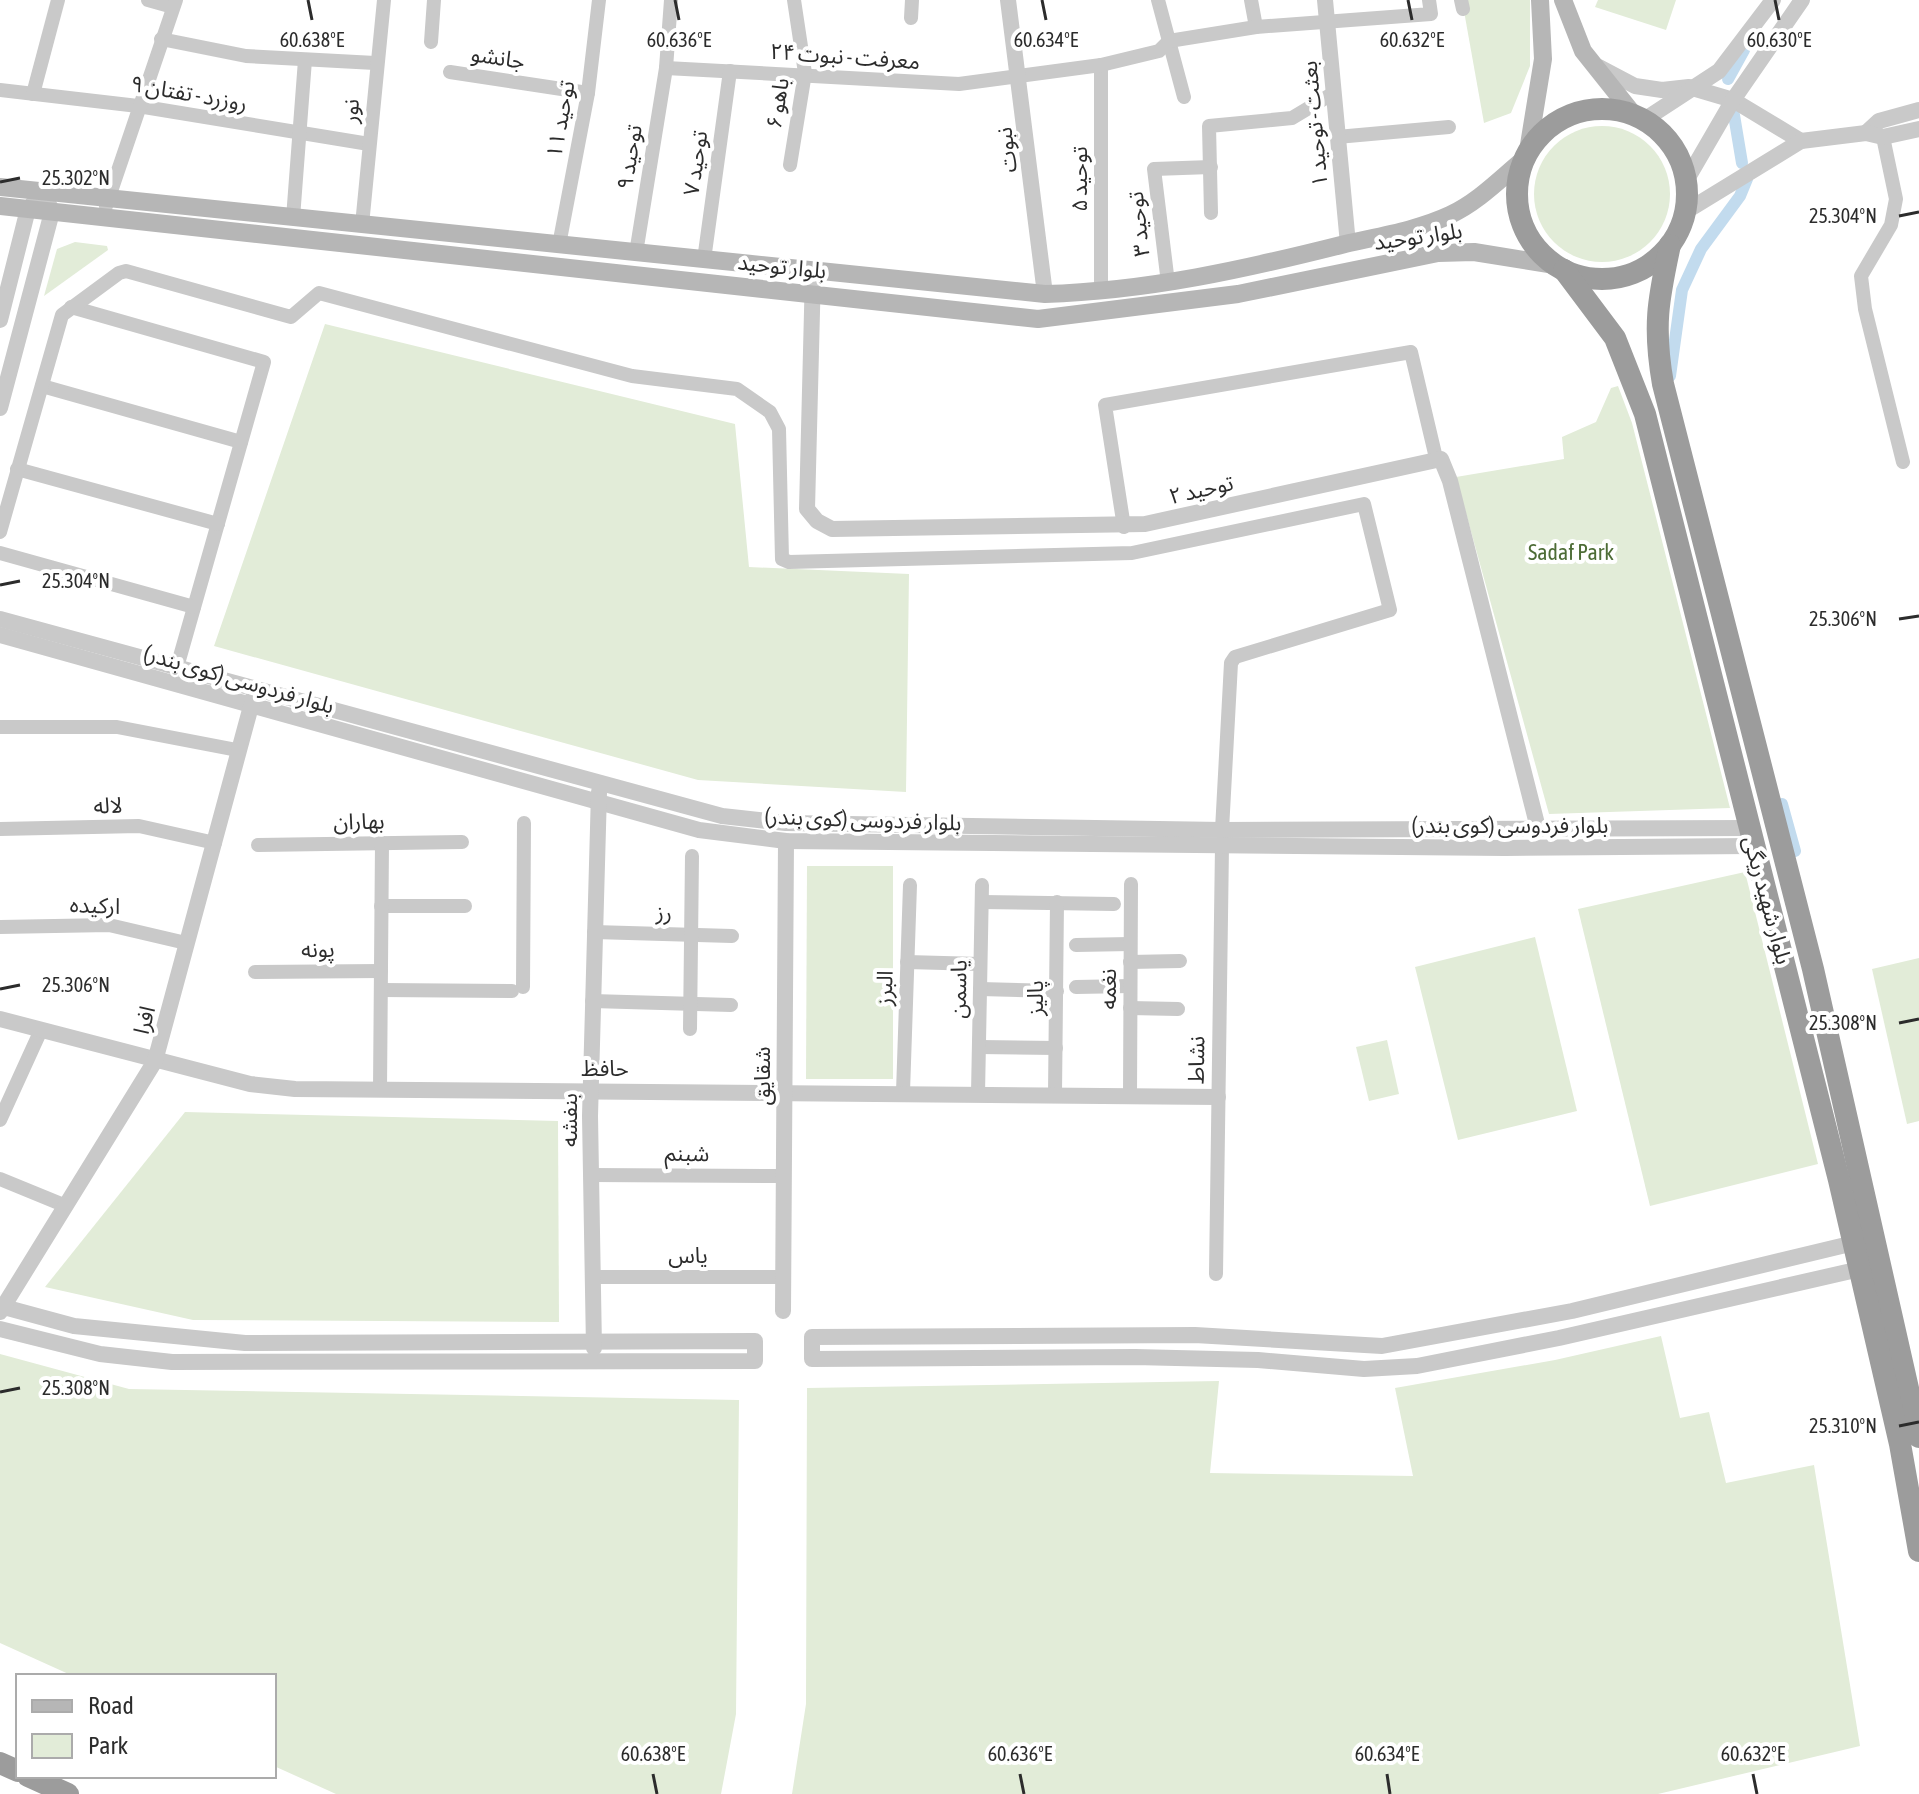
<svg xmlns="http://www.w3.org/2000/svg" width="1919" height="1794" viewBox="0 0 1919 1794" font-family="'Asap Condensed','Noto Sans Arabic',sans-serif">
<style>
.green{fill:#e2ecd8}
.lines{fill:none;stroke-linecap:round;stroke-linejoin:round}
.canal{stroke:#c2dbee;stroke-width:12}
.minor{stroke:#c9c9c9;stroke-width:14}
.tertiary{stroke:#c9c9c9;stroke-width:16}
.secondary{stroke:#b6b6b6;stroke-width:18}
.trunk{stroke:#9c9c9c;stroke-width:22}
.ticks{fill:none;stroke:#2c2c2c;stroke-width:3}
.labels{text-anchor:middle;stroke-width:8;stroke-linejoin:round;paint-order:stroke}
.street-label{font-size:22px;fill:#2c2c2c;stroke:#fff}
.park-label{font-size:22px;fill:#4d6c36;stroke:#fff}
.ticks-label{font-size:20px;text-anchor:middle;fill:#2c2c2c;stroke:#fff;stroke-width:8;stroke-linejoin:round;paint-order:stroke}
</style>
<rect width="100%" height="100%" fill="#fff"/>
<g class="green">
<path d="M1462,0H1530V66L1511,113L1484,123Z"/>
<path d="M1598,0H1676L1666,30L1595,7Z"/>
<circle cx="1602" cy="194" r="68"/>
<path d="M75,242L107,246L108,250L44,296L57,249Z"/>
<path d="M325,324L735,424L749,567L909,574L906,792L698,780L214,646Z"/>
<path d="M1618,386L1632,423L1730,808L1549,814L1456,477L1564,459L1562,437L1596,422L1611,388Z"/>
<path d="M807,866H893V1079H806Z"/>
<path d="M1745,872L1818,1164L1650,1206L1578,909Z"/>
<path d="M1535,937L1577,1111L1458,1140L1415,967Z"/>
<path d="M1919,958V1121L1907,1124L1872,969Z"/>
<path d="M1387,1040L1399,1094L1369,1101L1356,1047Z"/>
<path d="M185,1112L558,1121L559,1322L193,1320L45,1287Z"/>
<path d="M1661,1336L1680,1418L1709,1412L1726,1483L1814,1465L1860,1746L1658,1794H792L806,1704L807,1388L1219,1381L1210,1473L1413,1476L1395,1388L1555,1360Z"/>
<path d="M0,1354L129,1389L739,1400L736,1714L721,1794H336L274,1766V1676H73L0,1643Z"/>
</g>
<g class="lines">
<g class="canal">
<path d="M1728,79L1744,50"/>
<path d="M1734,115L1742,163"/>
<path d="M1670,376L1682,290L1701,249L1740,196L1747,179"/>
<path d="M1782,804L1795,851"/>
</g>
<g class="minor">
<path d="M148,0L173,7"/>
<path d="M1158,0L1184,97"/>
<path d="M1251,0L1256,27"/>
<path d="M1461,0L1463,9"/>
<path d="M911,18L912,0"/>
<path d="M161,39L246,56L375,63"/>
<path d="M431,42L434,0"/>
<path d="M1101,65V292"/>
<path d="M666,68L959,84L1101,65L1159,51L1169,41L1256,27L1431,14L1429,0"/>
<path d="M450,72L588,93"/>
<path d="M0,90L138,106L369,144"/>
<path d="M33,94L58,0"/>
<path d="M1337,137L1449,127"/>
<path d="M1883,137L1896,199L1891,225L1861,276L1865,309L1903,462"/>
<path d="M790,165L805,73L794,0"/>
<path d="M106,206L176,0"/>
<path d="M1211,213L1209,126L1292,118L1332,94"/>
<path d="M293,218L305,60"/>
<path d="M362,225L384,0"/>
<path d="M559,245L588,93L599,0"/>
<path d="M636,253L666,68L671,0"/>
<path d="M704,260L730,71"/>
<path d="M1168,283L1154,169L1211,167"/>
<path d="M71,307L264,362L177,667"/>
<path d="M42,386L241,442"/>
<path d="M17,469L218,524"/>
<path d="M1124,527L1105,405L1411,352L1436,458"/>
<path d="M0,532L62,315L119,273L126,271L291,317L319,293L632,376L737,389L770,412L779,429L782,559L789,562L1132,553L1364,504L1390,610L1235,657L1231,663L1222,830"/>
<path d="M0,553L194,607"/>
<path d="M0,727H117L237,750"/>
<path d="M0,829L139,826L215,843"/>
<path d="M258,845L462,842"/>
<path d="M982,902L1114,904"/>
<path d="M381,906H465"/>
<path d="M0,927L109,925L186,943"/>
<path d="M594,932L732,936"/>
<path d="M1076,945L1130,944"/>
<path d="M907,962L980,964"/>
<path d="M1130,962L1180,961"/>
<path d="M255,972L381,971"/>
<path d="M523,987L524,823"/>
<path d="M1076,987L1130,986"/>
<path d="M980,989L1057,991"/>
<path d="M381,990L512,991"/>
<path d="M592,1001L731,1005"/>
<path d="M1130,1008L1178,1009"/>
<path d="M690,1029L692,856"/>
<path d="M979,1047L1056,1048"/>
<path d="M380,1090L382,843"/>
<path d="M903,1092L910,885"/>
<path d="M978,1094L982,885"/>
<path d="M1055,1094L1057,902"/>
<path d="M1130,1095L1131,884"/>
<path d="M0,1120L41,1030"/>
<path d="M591,1175L783,1176"/>
<path d="M0,1179L66,1206"/>
<path d="M1216,1274L1222,846"/>
<path d="M593,1277H783"/>
</g>
<g class="tertiary">
<path d="M1008,0L1045,294"/>
<path d="M1325,0L1348,244"/>
<path d="M1599,67L1635,86L1662,90L1689,87L1733,100L1801,141"/>
<path d="M1644,120L1719,71L1773,0"/>
<path d="M1866,133L1879,121L1919,110"/>
<path d="M1686,181L1733,100L1802,0"/>
<path d="M1685,212L1801,141L1866,133L1883,137L1919,129"/>
<path d="M813,272L807,509L817,521L832,529L1145,524L1441,459L1450,481L1538,828"/>
<path d="M0,320L28,209L36,200"/>
<path d="M0,408L52,212L48,202"/>
<path d="M0,619L722,816L786,823L1222,830L1749,828"/>
<path d="M0,635L699,830L786,841L1505,848L1752,846"/>
<path d="M0,1019L250,1084L295,1089L1218,1097"/>
<path d="M1854,1243L1572,1311L1382,1346L1195,1335L812,1337V1359L1135,1357L1258,1360L1364,1369L1417,1366L1559,1338L1860,1269"/>
<path d="M0,1306L74,1326L245,1343L755,1341V1361L172,1362L100,1354L0,1329"/>
<path d="M783,1311L786,841"/>
<path d="M0,1312L155,1061L254,695"/>
<path d="M594,1348L590,1116L599,792"/>
</g>
<g class="secondary">
<path d="M1563,0L1583,51L1634,115"/>
<path d="M1528,151L1543,59L1540,0"/>
<path d="M0,187L1045,294C1148,291 1246,269 1345,244C1380,236 1418,230 1450,215C1478,202 1500,179 1523,160"/>
<path d="M0,206L1038,319L1238,294L1438,253L1474,252L1555,265"/>
</g>
<g class="trunk">
<circle cx="1602" cy="194" r="85"/>
<path d="M1670,245C1658,300 1653,327 1663,384L1813,969L1919,1437"/>
<path d="M1564,270L1615,338L1645,414L1839,1180L1900,1444L1919,1551"/>
<path d="M0,1763L18,1771"/>
<path d="M28,1776L68,1794"/>
</g>
</g>
<path class="ticks" d="M308,0L312,20M675,0L679,20M1042,0L1046,20M1408,0L1412,20M1775,0L1779,20M0,182L20,178M1899,216L1919,212M0,585L20,581M1899,619L1919,616M0,989L20,985M1899,1023L1919,1019M0,1392L20,1388M1899,1426L1919,1422M653,1774L657,1794M1020,1774L1024,1794M1387,1774L1390,1794M1753,1774L1757,1794"/>
<g class="labels">
<g class="street-label">
<text transform="translate(845 56) rotate(4)" y="8">معرفت - نبوت ۲۴</text>
<text transform="translate(498 57) rotate(9)" y="8">جانشو</text>
<text transform="translate(189 93) rotate(10)" y="8">روزرد - تفتان ۹</text>
<text transform="translate(777 103) rotate(-81)" y="8">باهو ۶</text>
<text transform="translate(350 111) rotate(-86)" y="8">نور</text>
<text transform="translate(560 119) rotate(-80)" y="8">توحید ۱۱</text>
<text transform="translate(1314 124) rotate(-95)" y="8">بعثت - توحید ۱</text>
<text transform="translate(1006 150) rotate(-97)" y="8">نبوت</text>
<text transform="translate(629 157) rotate(-81)" y="8">توحید ۹</text>
<text transform="translate(695 163) rotate(-82)" y="8">توحید ۷</text>
<text transform="translate(1079 179) rotate(-90)" y="8">توحید ۵</text>
<text transform="translate(1138 224) rotate(-96)" y="8">توحید ۳</text>
<text transform="translate(1418 236) rotate(-8)" y="8">بلوار توحید</text>
<text transform="translate(782 266) rotate(6)" y="8">بلوار توحید</text>
<text transform="translate(1201 489) rotate(-13)" y="8">توحید ۲</text>
<text transform="translate(239 679) rotate(16)" y="8">بلوار فردوسی (کوی بندر)</text>
<text transform="translate(108 805) rotate(-2)" y="8">لاله</text>
<text transform="translate(863 819) rotate(2)" y="8">بلوار فردوسی (کوی بندر)</text>
<text transform="translate(359 821) rotate(-1)" y="8">بهاران</text>
<text x="1510" y="833">بلوار فردوسی (کوی بندر)</text>
<text transform="translate(1768 900) rotate(75)" y="8">بلوار شهید ریگی</text>
<text transform="translate(95 905) rotate(2)" y="8">ارکیده</text>
<text transform="translate(664 912) rotate(2)" y="8">رز</text>
<text transform="translate(318 949) rotate(-1)" y="8">پونه</text>
<text transform="translate(884 988) rotate(-88)" y="8">البرز</text>
<text transform="translate(958 989) rotate(-89)" y="8">یاسمن</text>
<text transform="translate(1108 989) rotate(-90)" y="8">نغمه</text>
<text transform="translate(1035 998) rotate(-90)" y="8">پالیز</text>
<text transform="translate(144 1020) rotate(-75)" y="8">افرا</text>
<text transform="translate(1196 1060) rotate(-89)" y="8">نشاط</text>
<text x="605" y="1076">حافظ</text>
<text transform="translate(762 1076) rotate(-90)" y="8">شقایق</text>
<text transform="translate(569 1120) rotate(-90)" y="8">بنفشه</text>
<text transform="translate(687 1153) rotate(1)" y="8">شبنم</text>
<text x="688" y="1263">یاس</text>
</g>
<g class="park-label">
<text x="1571" y="560">Sadaf Park</text>
</g>
</g>
<g class="ticks-label">
<text x="312" y="47">60.638°E</text>
<text x="679" y="47">60.636°E</text>
<text x="1046" y="47">60.634°E</text>
<text x="1412" y="47">60.632°E</text>
<text x="1779" y="47">60.630°E</text>
<text x="76" y="185">25.302°N</text>
<text x="1843" y="223">25.304°N</text>
<text x="76" y="588">25.304°N</text>
<text x="1843" y="626">25.306°N</text>
<text x="76" y="992">25.306°N</text>
<text x="1843" y="1030">25.308°N</text>
<text x="76" y="1395">25.308°N</text>
<text x="1843" y="1433">25.310°N</text>
<text x="653" y="1761">60.638°E</text>
<text x="1020" y="1761">60.636°E</text>
<text x="1387" y="1761">60.634°E</text>
<text x="1753" y="1761">60.632°E</text>
</g>
<rect x="16" y="1674" width="260" height="104" fill="#ffffff" stroke="#ababab" stroke-width="2"/>
<rect x="32" y="1700" width="40" height="12" fill="#b6b6b6" stroke="#ababab" stroke-width="2"/>
<text x="88" y="1714" font-size="24" fill="#2c2c2c">Road</text>
<rect x="32" y="1734" width="40" height="24" fill="#e2ecd8" stroke="#ababab" stroke-width="2"/>
<text x="88" y="1754" font-size="24" fill="#2c2c2c">Park</text>
</svg>
